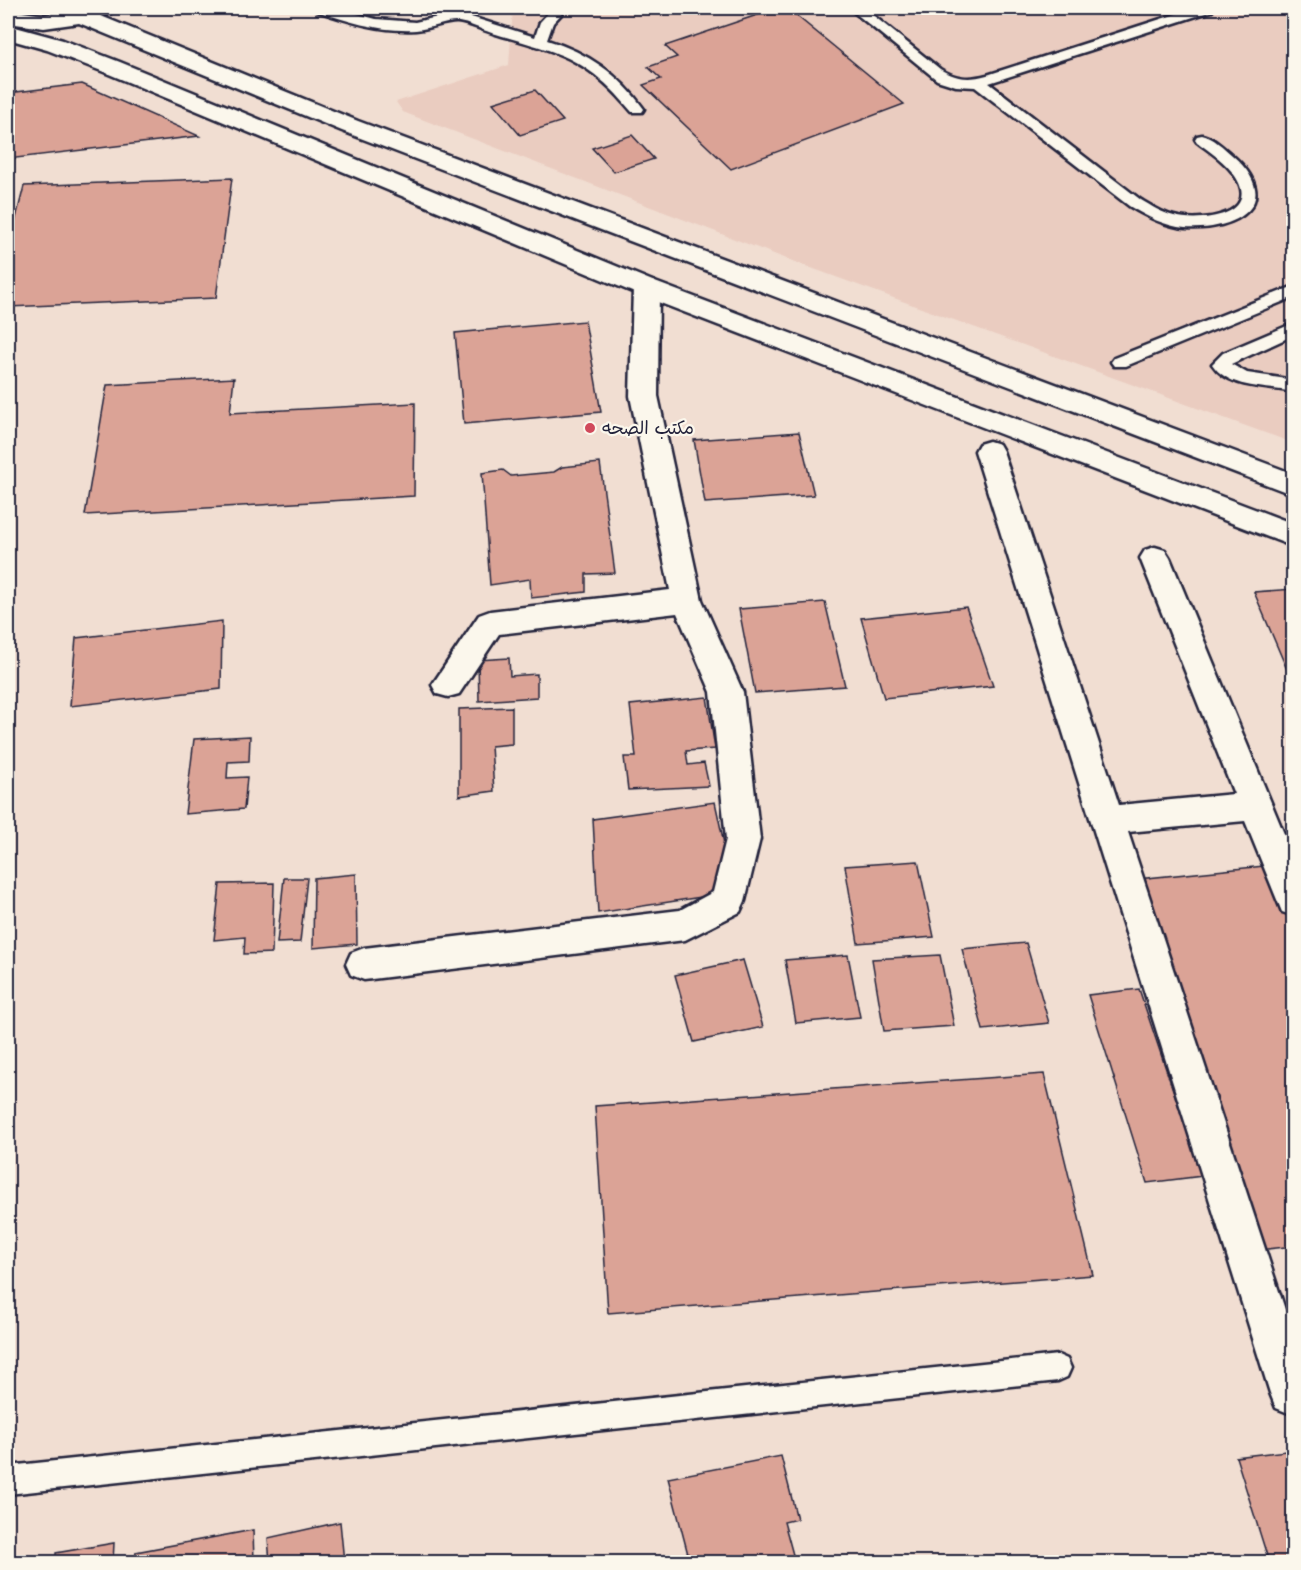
<svg xmlns="http://www.w3.org/2000/svg" width="1301" height="1570" viewBox="0 0 1301 1570" font-family="'Playpen Sans','Playpen Sans Arabic',sans-serif">
<style>
.built{fill:#eaccc0}
.building{fill:#dba396;stroke:#22223b;stroke-width:1.5}
.lines{fill:none;stroke-linecap:round;stroke-linejoin:round}
.service-casing{stroke:#22223b;stroke-width:5}
.minor-casing{stroke:#22223b;stroke-width:5}
.primary-casing{stroke:#22223b;stroke-width:5}
.service{fill:#fbf7ec;fill-rule:evenodd}
.minor{fill:#fbf7ec;fill-rule:evenodd}
.primary{fill:#fbf7ec;fill-rule:evenodd}
.poi-dot{fill:#d1495b;stroke:#fbf7ec;stroke-width:2}
.labels{text-anchor:middle;stroke-width:4.5;stroke-linejoin:round;paint-order:stroke}
.poi-label{font-size:18px;fill:#22223b;stroke:#fbf7ec;text-anchor:start}
</style>
<rect width="100%" height="100%" fill="#f1ded2"/>
<filter id="ink" filterUnits="userSpaceOnUse"><feTurbulence type="fractalNoise" baseFrequency=".0167" numOctaves="2"/><feDisplacementMap in="SourceGraphic" scale="12" xChannelSelector="R" yChannelSelector="G"/><feConvolveMatrix kernelMatrix="1 2 1 2 8 2 1 2 1" color-interpolation-filters="sRGB"/></filter>
<g filter="url(#ink)">
<path class="built" d="M513,8H1293V443L792,261L403,112L396,102L509,65Z"/>
<g class="building">
<path d="M778,8H787L904,104L731,169L643,85L661,79L648,67L677,57L665,46Z"/>
<path d="M82,84L199,136L8,159V93Z"/>
<path d="M535,90L563,121L520,135L493,103Z"/>
<path d="M632,135L654,159L614,172L592,148Z"/>
<path d="M232,178L216,298L8,307V250L24,186Z"/>
<path d="M585,321L601,412L464,424L455,333Z"/>
<path d="M234,378L230,413L415,403L414,496L85,515L107,385Z"/>
<path d="M799,432L814,495L705,503L694,440Z"/>
<path d="M600,463L615,573L586,574V592L531,598L530,579L490,585L482,473L503,470L511,476L554,472L562,467Z"/>
<path d="M1294,589V686L1254,592Z"/>
<path d="M825,602L845,686L755,693L739,609Z"/>
<path d="M966,607L993,686L884,698L861,618Z"/>
<path d="M222,621L221,689L70,706L76,638Z"/>
<path d="M509,658L510,676L537,674V697L479,701L478,660Z"/>
<path d="M707,697L715,749L686,751L688,765L704,763L709,786L628,790L624,757H636L630,705Z"/>
<path d="M512,707V744L491,746L494,791L459,796V709Z"/>
<path d="M250,736L249,761L228,762L227,778L247,777L244,809L185,814L194,739Z"/>
<path d="M715,802L725,848L714,895L598,913L593,819Z"/>
<path d="M918,861L934,937L858,943L845,866Z"/>
<path d="M1294,863V1246L1242,1252L1118,881Z"/>
<path d="M356,874L357,944L313,948L314,878Z"/>
<path d="M284,878H307L300,942L277,943Z"/>
<path d="M274,883L272,953L244,954L245,937L214,940L220,884Z"/>
<path d="M1026,943L1049,1023L983,1030L962,949Z"/>
<path d="M848,955L860,1017L796,1023L785,960Z"/>
<path d="M940,955L954,1026L884,1031L872,959Z"/>
<path d="M743,960L763,1027L694,1042L675,975Z"/>
<path d="M1139,989L1202,1176L1147,1183L1088,995Z"/>
<path d="M1044,1074L1093,1275L608,1313L595,1106Z"/>
<path d="M1294,1450V1562H1269L1236,1457Z"/>
<path d="M781,1456L797,1519L784,1522L795,1562H690L668,1478Z"/>
<path d="M340,1522L344,1562H270L268,1538Z"/>
<path d="M253,1530L254,1562H135L136,1552Z"/>
<path d="M114,1543L113,1562H56V1553Z"/>
</g>
<g class="lines">
<defs>
<g id="service">
<path d="M315,8H334L376,19L415,22L447,15L463,8H474L476,10L468,16L535,37L540,22L553,8H567L553,23L547,40C588,53 619,74 644,109L642,112H632C588,58 560,53 496,34C486,32 465,21 456,22C445,22 429,29 416,30C382,32 349,22 317,11Z"/>
<path d="M849,8H864L940,69C956,79 969,80 987,75L1195,8H1214L1212,11L989,83L1141,200C1151,206 1162,213 1174,216C1199,223 1262,216 1235,176C1226,162 1210,152 1197,142L1195,139L1197,136L1202,135C1213,137 1224,148 1232,155C1286,202 1237,232 1185,228C1165,226 1147,217 1129,206L975,87L956,86L937,80Z"/>
<path d="M1294,286V297L1126,366H1114L1111,362L1114,358Z"/>
<path d="M1294,323V335L1231,364L1247,373L1294,380V392C1267,386 1229,390 1212,364L1223,353Z"/>
<path d="M1058,1355L1067,1359L1071,1368L1067,1377L1058,1381L8,1494V1466Z"/>
</g>
<g id="minor">
<path d="M646,280L655,282L659,288L658,396L702,600L743,692L760,839L745,901L740,912L685,940L364,980L351,975L346,964L351,953L364,948L680,910L713,892L726,839L711,692L677,613L499,634L459,694L448,697L437,694L432,685L479,615L490,611L670,590L630,396L633,288L637,282Z"/>
<path d="M989,441L999,444L1003,451L1119,805L1234,794L1140,558L1145,550L1155,547L1165,550L1170,558L1294,858V916L1282,912L1245,821L1128,832L1294,1337V1413L1291,1414L1276,1408L1270,1393L975,451L979,444Z"/>
</g>
<g id="primary">
<path d="M85,8H113L111,13L101,16L358,121L1294,474V495L342,131L79,23L44,28L8,23V10L44,15Z"/>
<path d="M8,25L63,40L120,62L655,282L1294,524V547L637,294L104,72L47,50L8,39Z"/>
</g>
</defs>
<use href="#service" class="service-casing"/>
<use href="#minor" class="minor-casing"/>
<use href="#primary" class="primary-casing"/>
<use href="#service" class="service"/>
<use href="#minor" class="minor"/>
<use href="#primary" class="primary"/>
</g>
</g>
<circle class="poi-dot" cx="590" cy="428" r="6"/>
<g class="labels">
<g class="poi-label">
<text x="602" y="434">مكتب الصحه</text>
</g>
</g>
<rect width="1301" height="1570" fill="none" stroke="#fbf7ec" stroke-width="30"/>
<rect x="15" y="15" width="1271" height="1540" fill="none" stroke="#22223b" stroke-width="2" filter="url(#ink)"/>
</svg>
